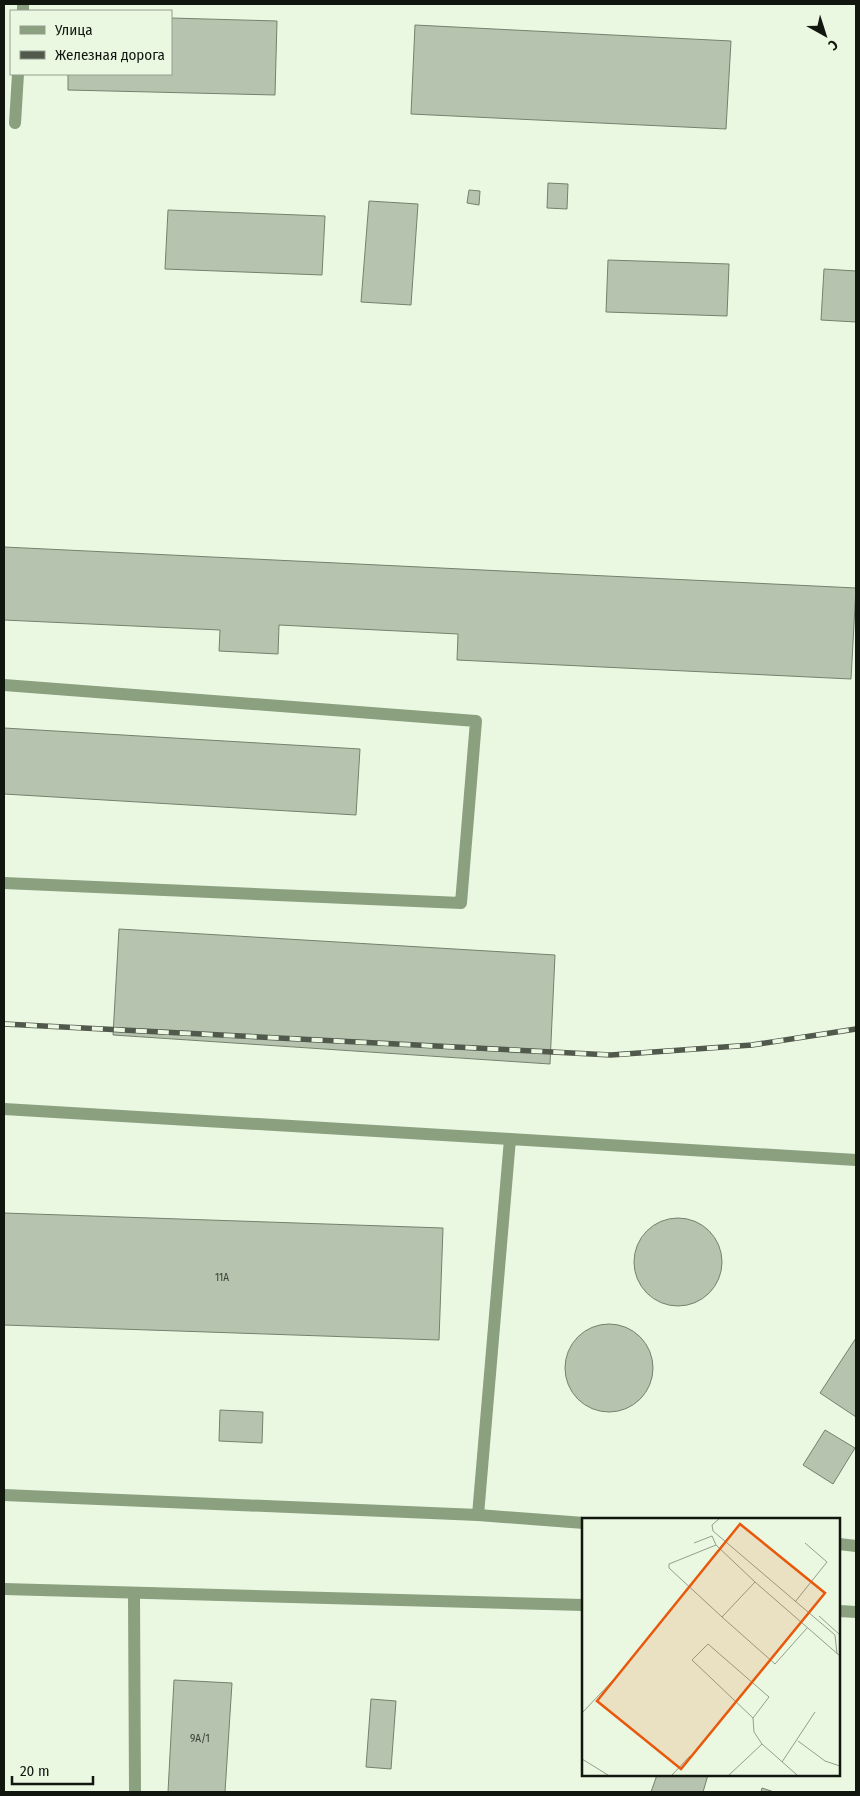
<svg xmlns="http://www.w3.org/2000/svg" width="860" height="1796" viewBox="0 0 860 1796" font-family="'Fira Sans Condensed',sans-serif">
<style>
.building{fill:#b6c4af;stroke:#74816d}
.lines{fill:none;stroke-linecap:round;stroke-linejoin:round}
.minor{stroke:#8aa07e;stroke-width:12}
.rail-casing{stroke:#51584c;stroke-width:5.5}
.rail{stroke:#eaf8e2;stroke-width:4;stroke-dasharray:11;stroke-linecap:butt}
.labels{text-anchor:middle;stroke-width:4.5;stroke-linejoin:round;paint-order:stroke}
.number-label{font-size:11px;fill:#3a4236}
.inset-road{fill:none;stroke:#939e8d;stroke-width:1}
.view{fill:#e8590c;fill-opacity:0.15;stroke:#e8590c;stroke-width:2.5}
.inset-edge{fill:none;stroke:#11160e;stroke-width:2.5}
</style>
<rect width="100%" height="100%" fill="#eaf8e2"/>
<g class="building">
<path d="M171,18L277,21L275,95L68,90V74H171Z"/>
<path d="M415,25L731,41L726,129L411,114Z"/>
<path d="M548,183L568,184L567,209L547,208Z"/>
<path d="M469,190L480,191L479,205L467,203Z"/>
<path d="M369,201L418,204L411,305L361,302Z"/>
<path d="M168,210L325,216L322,275L165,269Z"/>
<path d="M608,260L729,264L727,316L606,312Z"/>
<path d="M824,269L856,271V322L821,320Z"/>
<path d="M4,547L856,588L851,679L457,660L458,634L279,625L278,654L219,651L220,630L4,620Z"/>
<path d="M4,728L360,749L356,815L4,794Z"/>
<path d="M119,929L555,955L550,1064L113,1035Z"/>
<path d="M4,1213L443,1228L439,1340L4,1325Z"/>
<circle cx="678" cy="1262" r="44"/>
<circle cx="609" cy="1368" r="44"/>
<path d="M856,1338V1417L820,1393Z"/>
<path d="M220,1410L263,1412L262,1443L219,1441Z"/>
<path d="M825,1430L855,1448L833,1484L803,1465Z"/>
<path d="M174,1680L232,1683L225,1792H168Z"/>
<path d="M371,1699L396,1701L391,1769L366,1767Z"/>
<path d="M657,1775H708L703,1792H651Z"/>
<path d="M762,1788L774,1792H761Z"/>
</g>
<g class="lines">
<g class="minor">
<path d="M23,11V4"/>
<path d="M15,123L18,74"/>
<path d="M4,685L476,721L461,903L4,883"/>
<path d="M4,1109L510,1139"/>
<path d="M4,1495L478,1515L584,1523"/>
<path d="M478,1515L510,1139L856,1160"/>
<path d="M839,1544L856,1546"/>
<path d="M4,1589L584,1605"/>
<path d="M134,1594L135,1792"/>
<path d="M839,1611L856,1612"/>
</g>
<defs>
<path id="rail" d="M4,1024L611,1055L752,1045L856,1029"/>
</defs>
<use href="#rail" class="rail-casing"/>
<use href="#rail" class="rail"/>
</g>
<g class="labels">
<g class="number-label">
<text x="222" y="1281">11А</text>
<text x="200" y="1742">9А/1</text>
</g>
</g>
<g transform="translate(582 1518)">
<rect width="258" height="258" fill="#eaf8e2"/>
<path class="inset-road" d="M138,0L130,7L131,13L253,117L255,136M112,25L130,18L134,27L173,64L258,138M134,27L87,46V50L140,99L173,64M213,84L245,44L223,25M237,98L258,117M140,99L193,146L225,110M0,195L35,158M171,200L110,142L126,126L187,179L171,200L172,214L180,226M216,223L243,243L258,248M0,241L26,257M200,244L233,194M90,257L108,238M147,257L180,226L215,257"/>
<path class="view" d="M158,6L243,75L99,251L15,183Z"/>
<rect width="258" height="258" class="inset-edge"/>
</g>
<rect width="860" height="1796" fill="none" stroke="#11160e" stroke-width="10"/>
<rect x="10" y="10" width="162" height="65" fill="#eaf8e2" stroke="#939e8d"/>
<rect x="20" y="26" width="25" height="8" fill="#8aa07e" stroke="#939e8d"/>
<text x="55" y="35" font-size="15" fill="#11160e">Улица</text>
<rect x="20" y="51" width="25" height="8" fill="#51584c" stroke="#939e8d"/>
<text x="55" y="60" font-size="15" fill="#11160e">Железная дорога</text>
<g transform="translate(825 35) rotate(141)" stroke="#eaf8e2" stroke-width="4" paint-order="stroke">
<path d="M0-4L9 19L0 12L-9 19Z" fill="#11160e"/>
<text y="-8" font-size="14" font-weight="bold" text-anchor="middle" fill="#11160e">С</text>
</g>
<path d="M12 1776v8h81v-8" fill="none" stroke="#11160e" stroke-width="2.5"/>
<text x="20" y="1776" font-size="15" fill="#11160e" stroke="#eaf8e2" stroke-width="4" paint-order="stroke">20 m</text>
</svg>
